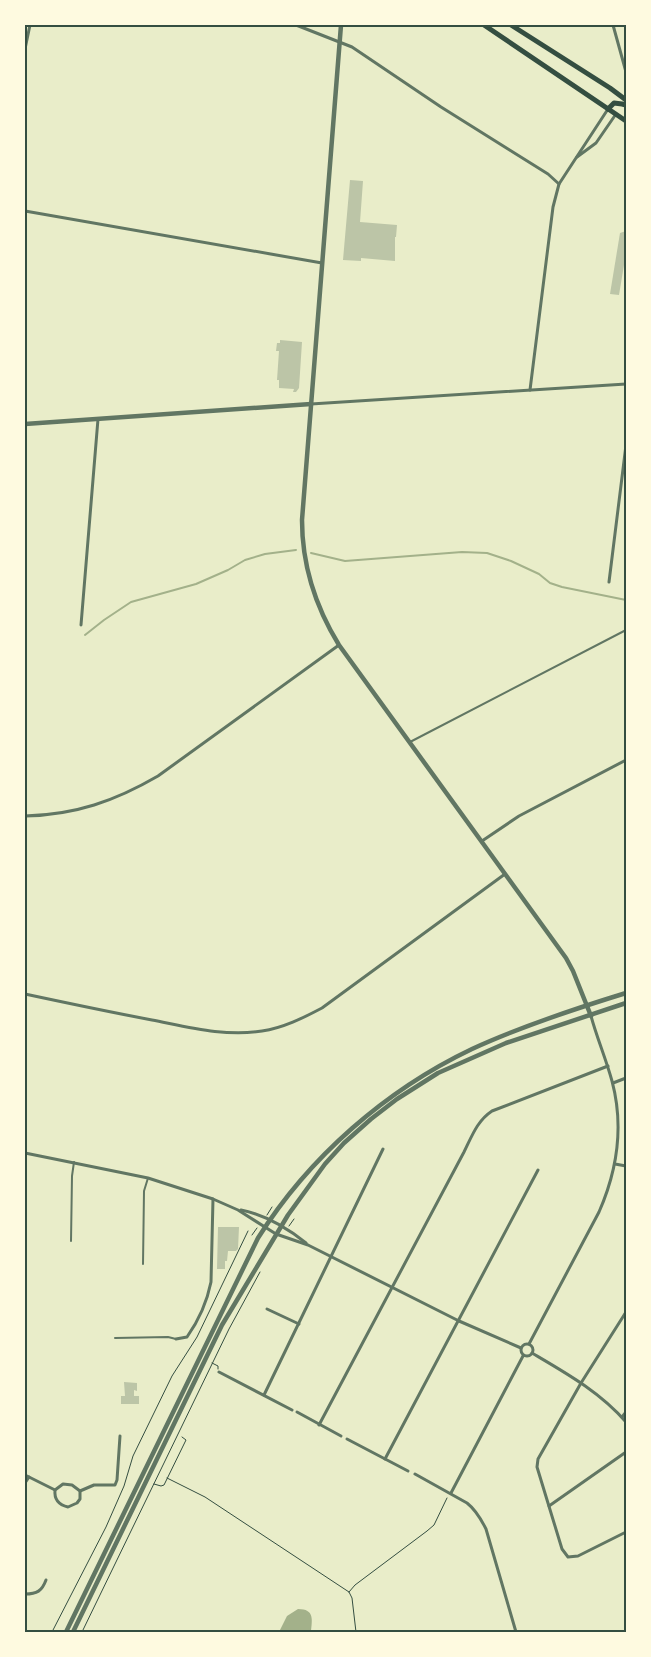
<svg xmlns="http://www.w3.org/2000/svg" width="651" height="1657" viewBox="0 0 651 1657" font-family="Ubuntu,sans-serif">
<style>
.water{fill:#a3b18a}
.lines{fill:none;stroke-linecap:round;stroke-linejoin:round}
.stream{stroke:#a3b18a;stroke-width:2}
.building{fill:#bcc5a7}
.path{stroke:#344e41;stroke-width:1}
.service{stroke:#617663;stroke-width:2}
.minor{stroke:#617663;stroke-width:3}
.tertiary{stroke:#617663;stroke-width:4.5}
.primary{stroke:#344e41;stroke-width:5}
.neatline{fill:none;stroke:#344e41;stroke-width:2}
</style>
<rect width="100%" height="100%" fill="#e9edc9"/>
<path class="water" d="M298,1609C315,1609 312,1620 311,1632H279L287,1616Z"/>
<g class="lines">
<g class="stream">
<path d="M311,553L345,561L462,552L487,553L511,561L539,574L550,583L562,587L626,600"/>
<path d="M85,635L104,620L131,602L196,584L228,570L245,560L265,554L296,550"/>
</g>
</g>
<g class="building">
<path d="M350,180L363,181L360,222L397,225L396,237H395V261L361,258V261L343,260Z"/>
<path d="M626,231V253L619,295L610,294L620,233Z"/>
<path d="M280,340L302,342L299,388L296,392H293L294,389L279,388V380H277L279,351H276L277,343H280Z"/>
<path d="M218,1227H239L238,1249L236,1251H228L227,1261H225V1269H217Z"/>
<path d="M124,1382L137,1383V1391L134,1390V1396H139V1404H121V1396H125Z"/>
</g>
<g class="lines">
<g class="path">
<path d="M267,1215L272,1207"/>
<path d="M289,1226L294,1219"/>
<path d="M252,1235L257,1228"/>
<path d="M212,1363L218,1366V1369"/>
<path d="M167,1478L205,1497L349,1592L352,1598L356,1632"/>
<path d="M154,1484L161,1486L164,1485L186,1440L182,1437"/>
<path d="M349,1592L355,1585L427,1531L434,1525L447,1498"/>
<path d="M52,1632L106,1527L124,1486L133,1456L172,1376L197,1337L248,1231"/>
<path d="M82,1632L229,1329L260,1272"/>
</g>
<g class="service">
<path d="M410,742L626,630"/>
<path d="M71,1241L72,1176L74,1162"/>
<path d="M143,1264L144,1191L148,1178"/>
<path d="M115,1338L168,1337L176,1339"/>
</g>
<g class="minor">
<path d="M296,25L352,47L441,107L548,174L559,184L553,207L530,390"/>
<path d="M613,25L626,72"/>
<path d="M25,49L30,25"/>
<path d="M577,157L596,143L616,114"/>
<path d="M559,184L608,109"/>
<path d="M25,211L322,263"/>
<path d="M311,404L626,384"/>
<path d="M609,582L626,445"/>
<path d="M81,625L98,419"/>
<path d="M25,816C75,815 115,801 158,776L339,645"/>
<path d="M482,841L519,816L626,760"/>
<path d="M25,994C67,1003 110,1012 152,1020C188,1027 225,1037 262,1031C283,1028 303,1018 322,1008L505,874"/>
<path d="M613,1083L626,1078"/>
<path d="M25,1153L148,1178L213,1199L238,1210L276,1234L308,1245L459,1321L521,1348"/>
<path d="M615,1164L626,1166"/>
<path d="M241,1210C266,1215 286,1227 306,1243"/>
<path d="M267,1309L299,1324"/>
<path d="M626,1312L581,1383L538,1459L537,1467L562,1549L568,1557L578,1556L626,1532"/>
<path d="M176,1339L187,1337C199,1320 207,1302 211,1282L213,1199"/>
<circle cx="527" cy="1350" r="6"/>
<path d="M529,1344L599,1212C617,1171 624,1126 612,1081C606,1059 597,1038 591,1016"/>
<path d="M532,1353C566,1373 600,1392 626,1422"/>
<path d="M219,1372L292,1410"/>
<path d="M264,1395L383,1149"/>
<path d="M297,1412L341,1436"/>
<path d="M622,1417L626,1412"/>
<path d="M319,1425L464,1152C472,1136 477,1121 492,1111L608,1066"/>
<path d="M347,1439L408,1471"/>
<path d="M385,1459L538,1170"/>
<path d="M415,1474L467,1503C476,1510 481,1519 486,1529L516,1632"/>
<path d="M25,1475L55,1490"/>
<path d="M25,1483L29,1477"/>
<path d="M63,1484L72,1485L80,1491V1499L77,1503L68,1507C59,1505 54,1500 55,1490Z"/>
<path d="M80,1491L94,1485H115L117,1480L120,1436"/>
<path d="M451,1493L523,1356"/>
<path d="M549,1506L626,1452"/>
<path d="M25,1594C37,1594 42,1591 46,1580"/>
</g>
<g class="tertiary">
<path d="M341,25L302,520C302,566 315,606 339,645L566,958L573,971L591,1016"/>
<path d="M25,424L311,404"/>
<path d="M66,1632L258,1238C309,1157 386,1090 472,1049C522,1026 574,1009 626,993"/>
<path d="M73,1632L222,1325L288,1215L325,1164L344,1143L371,1119L397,1099L438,1073L506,1043L626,1003"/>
</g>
<g class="primary">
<path d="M484,25L626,121"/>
<path d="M511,25L610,88L626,100"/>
<path d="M608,109L614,103L622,104L626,105"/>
</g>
</g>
<rect width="651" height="1657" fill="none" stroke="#fefae0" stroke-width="52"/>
<rect x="26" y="26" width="599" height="1605" class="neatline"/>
</svg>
